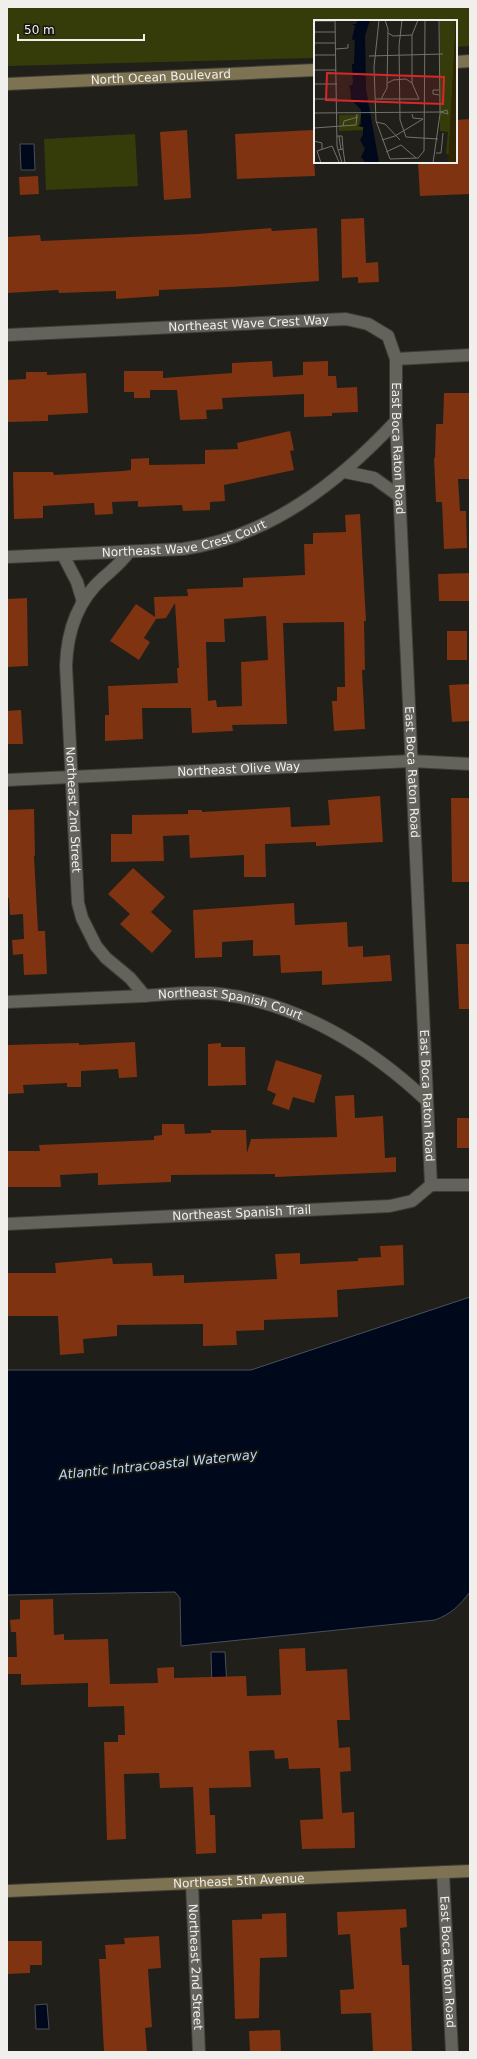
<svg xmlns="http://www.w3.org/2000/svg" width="477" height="2059" viewBox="0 0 477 2059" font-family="'DejaVu Sans',sans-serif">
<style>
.green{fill:#363c09}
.water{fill:#00091c;stroke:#484e5a}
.building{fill:#7f3310;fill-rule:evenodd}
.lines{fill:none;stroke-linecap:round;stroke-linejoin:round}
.street-casing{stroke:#3d3c38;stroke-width:14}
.secondary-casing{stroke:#3d3c38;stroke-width:14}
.street{stroke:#63625b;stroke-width:12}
.secondary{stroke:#7d7352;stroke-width:12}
.labels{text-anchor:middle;stroke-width:4;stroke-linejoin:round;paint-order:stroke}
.street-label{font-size:12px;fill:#f0efec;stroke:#171611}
.water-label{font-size:13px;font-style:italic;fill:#b8d7f9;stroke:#171611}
.inset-road{fill:none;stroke:#73726e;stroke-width:1}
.view{fill:#d62828;fill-opacity:0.15;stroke:#d62828;stroke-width:2}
.inset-edge{fill:none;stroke:#f0efec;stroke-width:2}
</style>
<rect width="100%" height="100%" fill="#201f1a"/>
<g class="green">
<path d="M7,7H470V46L456,47V21H315V58L7,66Z"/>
<path d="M135,134L138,186L46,190L44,139Z"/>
</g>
<g class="water">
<path d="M20,144H34L35,170H21Z"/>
<path d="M470,1297V1592C459,1606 451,1614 435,1620L181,1646L180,1598L175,1592L7,1595V1370H251Z"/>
<path d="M211,1652H225L227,1688L212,1689Z"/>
<path d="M47,2004L49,2029H36L35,2005Z"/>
</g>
<g class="building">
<path d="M470,119V194L420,196L418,162H456V120Z"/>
<path d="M187,130L191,198L164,200L160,132Z"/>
<path d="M313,130L315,176L237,179L235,134Z"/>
<path d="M38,176L39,194L20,195L19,177Z"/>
<path d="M364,218L366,263L378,262L379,282L358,283V277L342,278L341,219Z"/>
<path d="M271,228L272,231L317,228L319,281L230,287L159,290V296L116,299V291L59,293L58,290L7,293V237L40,235L41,241L198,234Z"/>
<path d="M272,361L273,377L303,375V362L328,361V376H336L337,388L357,387L358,412L332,413V416L304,417V394L222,398L223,409L206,410L207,419L180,420L177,390H150V398H134V392H124V371H163V378L232,373V363Z"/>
<path d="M26,372H47V375L86,373L88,413L48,415V421L7,422V380L26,379Z"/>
<path d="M444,393H470V479H458L460,511H466L467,548L444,549L442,502H436L434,458H435L436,424H443Z"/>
<path d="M290,431L294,450L290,451L294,470L224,485L225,501L210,502V510L183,511L182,505L138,507V501L112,502L113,514L95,515L94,503L43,506V518L14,519L13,472H53L54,475L123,471L131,470V459L149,458V465L205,464V450L238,449L237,443Z"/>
<path d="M360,514L366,621H364L365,670H362L365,729L334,731L332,701H337V687H345L344,622L283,623L287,724L232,725L233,731L192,733L191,708H142L143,739L105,741V715H109L108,686L178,683L177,668H179L175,603L166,618L156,619L144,638L150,642L139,660L110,641L136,604L155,617L154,597L188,596L187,589L243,587V578L305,575L304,544H313V533L346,532L345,515ZM266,616L268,660L241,662L242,706L217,707L216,700L208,701L206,642H225L224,619Z"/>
<path d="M470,573V601H439L438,574Z"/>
<path d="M27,598L28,666L7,667V599Z"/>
<rect x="447" y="631" width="20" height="29"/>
<path d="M470,684V721L452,722L449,685Z"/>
<path d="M21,710L23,744H7V711Z"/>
<path d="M380,796L383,842L316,846V842L265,844L266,877H244V855L190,858L189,835L163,836L164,861L111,862V834H132V815L188,814V810H202V812L290,807L291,827L330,825L328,800Z"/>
<path d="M451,798H470V882H452Z"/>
<path d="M34,809L35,856H34L38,931H45L47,974L24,975L23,954L13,955L12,940L24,939L23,914L10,915L9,898H7V810Z"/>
<path d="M133,868L165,897L151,912L172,931L152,953L120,924L130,914L108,894Z"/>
<path d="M294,903L295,925L347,922L348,947L363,946V957L390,955L392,981L322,985V971L281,973L280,955L253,956V940L222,942V957L195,958L193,910Z"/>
<path d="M456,944H470V1009H459Z"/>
<path d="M135,1042L137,1077L119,1078L118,1069L81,1071V1087H67V1083L23,1085L24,1093L7,1094V1045L79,1043V1045Z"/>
<path d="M221,1043V1047H245L246,1085L208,1086V1044Z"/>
<path d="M276,1060L322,1075L314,1103L293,1097L289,1110L272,1104L276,1094L267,1090Z"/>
<path d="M354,1095L355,1118L383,1116L385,1158L396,1157V1172L275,1177V1174L171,1175V1182L98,1185V1173L60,1175L61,1187H7V1151H40L39,1145L154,1140V1136L162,1135V1124H184L185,1134L211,1133V1130H246L247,1153L251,1139L337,1137L335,1096Z"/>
<rect x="457" y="1118" width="13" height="30"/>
<path d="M403,1245L404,1285L337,1290L338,1317L264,1320V1330L236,1331L237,1345L203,1346V1324L117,1325V1336L83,1339L84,1353L60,1355L58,1316H7V1273H56L55,1263L112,1258L113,1264L152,1263L153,1276L184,1275V1283L277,1279L275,1254L300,1253V1264L358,1261V1258L381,1257L380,1246Z"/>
<path d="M53,1599L54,1635L64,1634V1640L108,1639L110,1684L158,1683L157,1668L174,1667V1678L246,1676L247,1696L281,1695L279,1649L305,1648L306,1671L347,1669L350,1720H337L339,1748L350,1747L351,1771L340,1772L342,1813L354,1812L355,1848L302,1849L300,1820L323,1819L320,1768L289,1769L288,1758L275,1759L274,1750L249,1751L251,1787L209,1788L210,1815H215L216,1853L196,1854L193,1787L160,1788L159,1773L124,1774L126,1839L107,1840L104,1742H118V1735H125L124,1706L88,1707V1683L21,1685V1674H7V1657H17L16,1632H11L10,1620L20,1619V1600Z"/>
<path d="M406,1909L407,1927L400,1928L402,1965H409L412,2052H373L371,2013L341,2014L340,1990L354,1989L350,1934L338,1935L337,1912Z"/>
<path d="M286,1913L287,1957L260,1958L259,2018L235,2019L232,1920L262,1919V1914Z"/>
<path d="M159,1936L161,1968L148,1969L152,2027L145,2028L147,2052H104L99,1959H106L105,1945L125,1944L124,1938Z"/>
<path d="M7,1941H42V1965H30V1973L7,1974Z"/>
<path d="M280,2030L281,2052H250L249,2031Z"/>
</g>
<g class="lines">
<defs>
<g id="street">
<path id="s1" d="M7,335L346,319L368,324L388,336L396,359V421L431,1185"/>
<path d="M396,359L470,355"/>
<path d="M345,472L374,478L399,496"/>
<path id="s2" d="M129,552C121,563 113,569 103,578C77,601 67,632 66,666L78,903L82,918L96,946L106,958L130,978L145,996"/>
<path d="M63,555L77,582L83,602"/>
<path id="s3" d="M7,557L183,549C269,537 338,483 396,421"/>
<path id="s4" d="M7,780L411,761L470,764"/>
<path id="s5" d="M7,1002C52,1000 98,998 143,996C168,994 196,991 221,994C300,1004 371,1048 427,1101"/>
<path id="s6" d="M7,1224L390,1206L412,1201L431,1185H470"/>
<path id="s7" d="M443,1872L452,2052"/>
<path id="s8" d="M192,1883L199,2052"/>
</g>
<g id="secondary">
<path d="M456,62L470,61"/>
<path id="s9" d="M7,84L315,70"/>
<path id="s10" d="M7,1891L470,1871"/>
</g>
</defs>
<use href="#street" class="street-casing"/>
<use href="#secondary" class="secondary-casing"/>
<use href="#street" class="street"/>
<use href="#secondary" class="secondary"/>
</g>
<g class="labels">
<g class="street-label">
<text dy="4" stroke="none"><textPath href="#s9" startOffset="154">North Ocean Boulevard</textPath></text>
<text dy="4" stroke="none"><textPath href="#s1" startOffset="242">Northeast Wave Crest Way</textPath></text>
<text dy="4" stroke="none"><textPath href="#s1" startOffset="499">East Boca Raton Road</textPath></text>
<text dy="4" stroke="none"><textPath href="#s3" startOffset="179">Northeast Wave Crest Court</textPath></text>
<text dy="4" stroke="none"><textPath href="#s4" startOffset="232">Northeast Olive Way</textPath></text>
<text dy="4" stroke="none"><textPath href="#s1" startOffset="823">East Boca Raton Road</textPath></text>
<text dy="4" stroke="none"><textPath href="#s2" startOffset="279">Northeast 2nd Street</textPath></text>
<text dy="4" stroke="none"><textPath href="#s5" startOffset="225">Northeast Spanish Court</textPath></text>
<text dy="4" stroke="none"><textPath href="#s1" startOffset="1147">East Boca Raton Road</textPath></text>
<text dy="4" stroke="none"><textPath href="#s6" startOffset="235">Northeast Spanish Trail</textPath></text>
<text dy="4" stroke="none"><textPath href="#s10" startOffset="232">Northeast 5th Avenue</textPath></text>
<text dy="4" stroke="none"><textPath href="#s7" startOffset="90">East Boca Raton Road</textPath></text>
<text dy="4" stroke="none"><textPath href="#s8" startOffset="84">Northeast 2nd Street</textPath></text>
</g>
<g class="water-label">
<text transform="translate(158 1464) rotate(-6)" y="5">Atlantic Intracoastal Waterway</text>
</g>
</g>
<g transform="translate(314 20)">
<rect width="143" height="143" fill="#201f1a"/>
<path d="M126,0H142L135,134H132L134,112L126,111ZM47,94L45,106L49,107V110L25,111V95Z" fill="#363c09"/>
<path d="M142,0L143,137V143H134Z" fill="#2e2604"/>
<path d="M44,0H56L51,16L52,69L65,143H52L47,137L51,129L46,120L49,115V107L44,106L47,104V90L37,79L36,67H34L39,64L38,44H40L41,21L38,19L41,6L38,4H42Z" fill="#00091c"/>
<path class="inset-road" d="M21,0L23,126L28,143M65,0L60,47L62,101L76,139L104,138L110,131L111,0M88,0L85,26L86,100L92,117M104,0L98,15V63L105,79M0,1H21M0,12H21M74,13L79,16L98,15M0,23H21M22,29L34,28V24M0,35H22M55,36L129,34M0,50H22M74,63L79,60L92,59L98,63M0,64H23M125,70H119V74L125,75M0,79H23M62,79H105M67,79L73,68L74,9L71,0M133,90L134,94L126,92L130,91ZM0,93L126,92M98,94L99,98L109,99M62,102L71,104L86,120M29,106L30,101L44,97M0,108L42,105L43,94M23,116H28L29,129M25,116L27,130M92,117L124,119M68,120L81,116L109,99M0,121L8,123V129M87,125L102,138M24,130L29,129L31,143M72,132L87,125M122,133H127L129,113M7,143L3,131L18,126L25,142M119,143L126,94L125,0"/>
<path class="view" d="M13,53L130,57L129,84L12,80Z"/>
<rect width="143" height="143" class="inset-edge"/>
</g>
<rect width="477" height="2059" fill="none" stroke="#f0efec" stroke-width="16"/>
<path d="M18 34v6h126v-6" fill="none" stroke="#f0efec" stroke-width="2"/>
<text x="24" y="34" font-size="12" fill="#f0efec" stroke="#171611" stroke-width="3" paint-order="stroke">50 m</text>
</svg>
